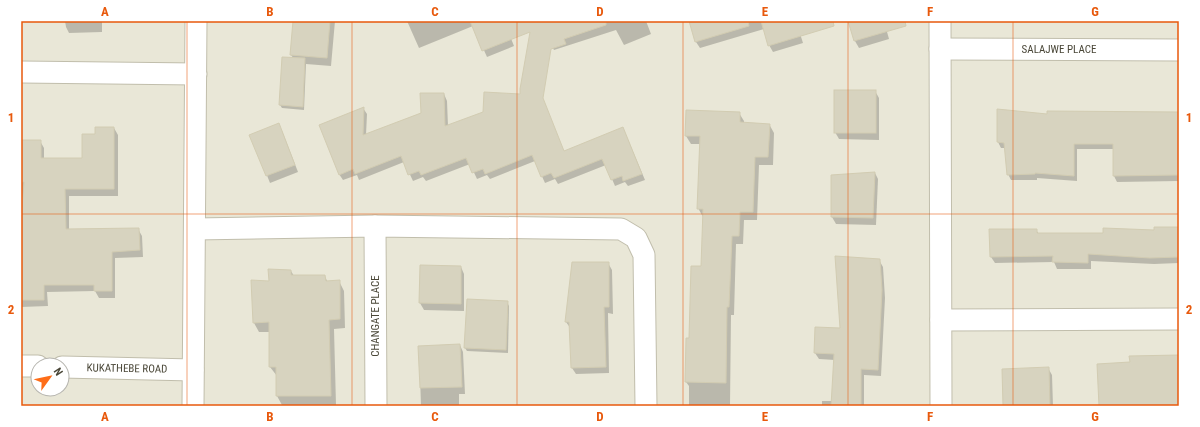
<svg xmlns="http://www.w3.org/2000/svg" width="1200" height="427" viewBox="0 0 1200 427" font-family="'Roboto Condensed',sans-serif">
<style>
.residential{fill:#e9e7d7;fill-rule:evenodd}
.shadow{fill:#0003}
.building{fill:#d7d3bf;stroke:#d2ccb2}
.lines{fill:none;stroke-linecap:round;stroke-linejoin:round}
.minor-casing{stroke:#c1beac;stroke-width:23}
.minor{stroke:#fff;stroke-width:21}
.grid{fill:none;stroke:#e8590c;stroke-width:1;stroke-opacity:0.55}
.labels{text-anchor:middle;stroke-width:3;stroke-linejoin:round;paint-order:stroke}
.street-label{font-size:11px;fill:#494637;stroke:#fff}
.neatline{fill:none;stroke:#e8590c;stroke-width:1.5}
.grid-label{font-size:13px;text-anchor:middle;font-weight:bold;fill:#e8590c}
</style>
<rect width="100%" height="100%" fill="#f5f4ea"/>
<path class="residential" d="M21,21H1179V406H21ZM38,365H62V389H38Z"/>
<g class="shadow">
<path d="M65,21H102V32L69,33L66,27Z"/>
<path d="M294,21H335L331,66L306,64L304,110L282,108L280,105L294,59L291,55Z"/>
<path d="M407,21H504L514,46L487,57L473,26L419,48Z"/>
<path d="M542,21H646L651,34L624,45L616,30L554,50L550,43Z"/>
<path d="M690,21H796L803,43L773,52L769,45L764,29L700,48L696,42Z"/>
<path d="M849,21H884L889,39L859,48L855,41Z"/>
<path d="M875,91L879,98V140L839,139L835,132Z"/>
<path d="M444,94L447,101L448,126L564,152L623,128L645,180L628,186L625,182L615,186L606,165L558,184L555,179L545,183L535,161L490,179L487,175L477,179L470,164L426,181L423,177L413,181L404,162L359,180L357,175L343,180L339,174L363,108L367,114L366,135L422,113Z"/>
<path d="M739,113L744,121V124H769L774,133L773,165H759L757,220H744L743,244H736L734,315H731L730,406H689V386L686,382L690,339L702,268L703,217L698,208L701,144H691L686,136Z"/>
<path d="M1179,113V181L1117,182L1114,176V149H1077V181L1037,178V180H1011L1008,174L1005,148H1001L998,142L1048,115Z"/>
<path d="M114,128L118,135V196H69V230L138,229L142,236L143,257L115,258V298H99L95,291L47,292L48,306L21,307V141H40L44,148V159H83L96,135Z"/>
<path d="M282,131L298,172L270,183L251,135Z"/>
<path d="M875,173L878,179L876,225L836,224L832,217V176Z"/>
<path d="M1179,228V263L1154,264L1091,261V269H1057L1054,262L995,263L991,257L1036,230L1039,234H1104L1155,231Z"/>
<path d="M879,260L883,267L885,298L881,376L864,375V406H822V401H833L835,360L819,359L815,353L841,329Z"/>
<path d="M608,263L612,270L613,314L608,313L609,373L576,374L572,368L571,329L566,322Z"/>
<path d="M421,266L461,267L464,274V311L424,310L420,303Z"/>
<path d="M291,271L294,276H324L328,282L339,281L344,291L345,328L334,329L336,405H282L277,396V376L270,367V332H259L254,323L270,282Z"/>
<path d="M507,302L509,306L508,353L467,351L465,348Z"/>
<path d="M460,345L463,352L465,394H459V406H421L419,347Z"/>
<path d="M1048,368L1052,375L1053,406H1004Z"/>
</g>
<g class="building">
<path d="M293,21H330L327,58L290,55Z"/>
<path d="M470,21H606V25L564,39L566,44L551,49L543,98L564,151L623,127L642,174L623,181L622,176L611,180L602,159L554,178L551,173L541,177L532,155L485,174L483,169L472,173L466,158L421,175L419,171L408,175L401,156L355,174L353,169L339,175L319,125L364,107L363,135L421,113L420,93H444L445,126L483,112L484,92L520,94V89L530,32L482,51Z"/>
<path d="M689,21H748L749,26L695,42Z"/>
<path d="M761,21H833L834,26L768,46Z"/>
<path d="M848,21H905L906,26L854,41Z"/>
<path d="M282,57L305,58L303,107L279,105Z"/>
<rect x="834" y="90" width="42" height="43"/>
<path d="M997,109L1047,114V111L1179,112V175L1113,176V144H1074V176L1035,173V174L1007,175L1004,143L997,142Z"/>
<path d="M686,110L740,112V122L770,124L768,157H755L753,212H740L739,236H732L729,307H727L726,383L685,382L686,338H689L691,266H701L703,209H697L700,136H685Z"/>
<path d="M279,123L295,165L266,176L249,135Z"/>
<path d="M95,127H114V189H65L66,229L139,228L140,250L112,252V291H94V285H44V300H21V219L24,182H21V140H41V158H82V134H95Z"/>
<path d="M875,172L873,218L831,217V175Z"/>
<path d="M1154,227H1179V257L1150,258L1088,254V263L1052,262L1053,256L990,257L989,229H1037V233H1103V228L1154,230Z"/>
<path d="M835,256L880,259L882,290L878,370L861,369V406H831L834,354L814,353L815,327L840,328Z"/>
<path d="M572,262H609V307H604L606,367L571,368L569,322H565Z"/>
<path d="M420,265L461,266V304L419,303Z"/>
<path d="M268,269L291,270V275H325L326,281L340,280V319L329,320L331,396H276V367H269V322L253,323L251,280L269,281Z"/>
<path d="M467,299L508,301L506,350L464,348Z"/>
<path d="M460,344L462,387L420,388L418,346Z"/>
<path d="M1179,355V406H1099L1097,364L1130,362L1129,356Z"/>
<path d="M1049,367L1050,406H1003L1002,369Z"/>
</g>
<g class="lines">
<defs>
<g id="minor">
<path d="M940,21L941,406"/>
<path d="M940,49L1179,50"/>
<path d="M21,72L196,74"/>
<path d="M375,226L376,406"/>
<path d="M195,229L375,226L621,229L636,238L644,255L646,406"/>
<path d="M941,320L1179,319"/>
<path d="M21,366H38"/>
<path d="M62,367L193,370"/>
<path d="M193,406L196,21"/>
</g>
</defs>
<use href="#minor" class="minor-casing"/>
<use href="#minor" class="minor"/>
</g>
<path class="grid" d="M187,21V406M352,21V406M517,21V406M683,21V406M848,21V406M1013,21V406M21,214H1179"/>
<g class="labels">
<g class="street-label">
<text x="1059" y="53">SALAJWE PLACE</text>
<text transform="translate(375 316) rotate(-90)" y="4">CHANGATE PLACE</text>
<text transform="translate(127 368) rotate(1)" y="4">KUKATHEBE ROAD</text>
</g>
</g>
<rect width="1200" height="427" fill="none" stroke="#ffffff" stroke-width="44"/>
<g transform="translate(50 377) rotate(57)"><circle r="19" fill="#ffffff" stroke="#b6b5af"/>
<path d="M0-3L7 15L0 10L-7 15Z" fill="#fe6d18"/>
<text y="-6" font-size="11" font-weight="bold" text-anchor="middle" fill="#494637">N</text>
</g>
<rect x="22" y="22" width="1156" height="383" class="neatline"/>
<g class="grid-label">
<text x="105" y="16">A</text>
<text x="270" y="16">B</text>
<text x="435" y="16">C</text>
<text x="600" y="16">D</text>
<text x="765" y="16">E</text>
<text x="930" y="16">F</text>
<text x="1095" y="16">G</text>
<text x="11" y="122">1</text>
<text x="1189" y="122">1</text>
<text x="11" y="314">2</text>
<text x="1189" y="314">2</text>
<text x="105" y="421">A</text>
<text x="270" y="421">B</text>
<text x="435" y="421">C</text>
<text x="600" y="421">D</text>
<text x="765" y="421">E</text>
<text x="930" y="421">F</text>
<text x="1095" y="421">G</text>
</g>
</svg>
